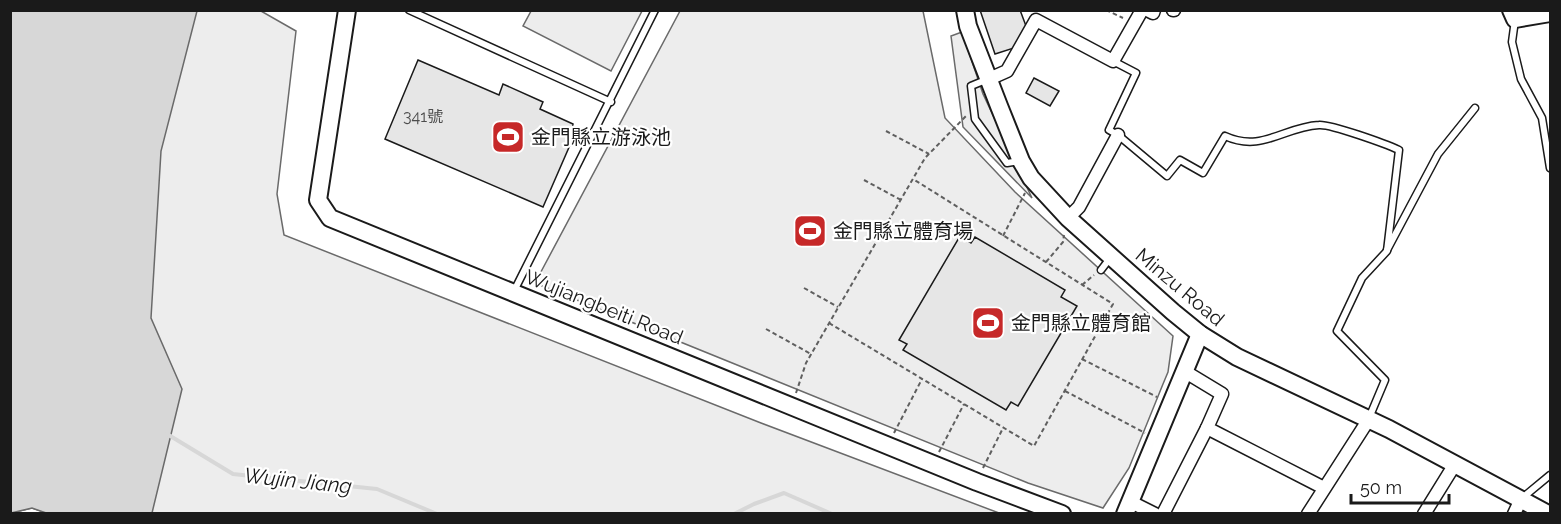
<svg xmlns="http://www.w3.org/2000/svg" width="1561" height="524" viewBox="0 0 1561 524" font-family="Raleway,'Noto Sans TC',sans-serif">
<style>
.built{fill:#ededed;stroke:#6a6a6a;stroke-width:1.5}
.water{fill:#d7d7d7;stroke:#6a6a6a;stroke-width:1.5}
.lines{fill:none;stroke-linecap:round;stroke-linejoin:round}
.stream{stroke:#d7d7d7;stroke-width:4}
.building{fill:#e6e6e6;stroke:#1a1a1a;stroke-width:1.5}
.lane-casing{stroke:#1a1a1a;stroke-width:9}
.street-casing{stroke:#1a1a1a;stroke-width:15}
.secondary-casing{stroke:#1a1a1a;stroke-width:20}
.path{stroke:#5f5f5f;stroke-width:2;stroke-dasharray:4.5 3;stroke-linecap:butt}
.lane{stroke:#fff;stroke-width:6}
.street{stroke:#fff;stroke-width:12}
.secondary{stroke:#fff;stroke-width:16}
.labels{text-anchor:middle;stroke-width:4.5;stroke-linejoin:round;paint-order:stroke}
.number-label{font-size:16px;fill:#4d4d4d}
.poi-label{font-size:20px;fill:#1a1a1a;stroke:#fff;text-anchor:start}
.street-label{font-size:20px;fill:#1a1a1a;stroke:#fff}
.water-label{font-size:21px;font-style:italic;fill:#1a1a1a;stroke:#fff}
</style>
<rect width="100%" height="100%" fill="#fff"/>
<g class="built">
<path d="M10,11H261L296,31L277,194L284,235L761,423L999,513L49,514L32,508L11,513Z"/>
<path d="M531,11V10L642,11L611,71L523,26Z"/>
<path d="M680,11H923L945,118L1015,192L1173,336L1168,372L1163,384L1129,468L1103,508L1028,483L535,283Z"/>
<path d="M962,32L983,94L1032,198L963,127L951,36Z"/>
</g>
<path class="water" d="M10,11H197L161,151L151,318L182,389L152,513L49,514L32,508L11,513Z"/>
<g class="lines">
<g class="stream">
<path d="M167,434L233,474L377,489L437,514"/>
<path d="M734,514L754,504L784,493L832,514"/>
</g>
</g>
<g class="building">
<path d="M980,10H1020L1026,26L1014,48L995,54Z"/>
<path d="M418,60L499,95L503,84L543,102L540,109L573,124L570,145L543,207L385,139Z"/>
<path d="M1034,78L1059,91L1050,106L1026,93Z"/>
<path d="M960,236L971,243L975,237L1065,290L1061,297L1077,306L1018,406L1011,402L1006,410L903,350L907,344L899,340Z"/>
</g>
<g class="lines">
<defs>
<g id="lane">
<path d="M409,10L611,102"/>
<path d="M1515,20L1512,42L1521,79L1542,118L1550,168"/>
<path d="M1113,61L1136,73L1109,130L1118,135L1167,176L1180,160L1203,173L1225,136C1262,153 1283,127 1319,125C1331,124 1386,144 1399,150L1387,251L1362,278L1337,331L1385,380L1369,418"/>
<path d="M988,79L971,86L975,119L1007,163L1019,161"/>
<path d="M1387,250L1438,154L1475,108"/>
<path d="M1101,270L1111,257"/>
<path d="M514,291L655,10"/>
<path d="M1521,499L1550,475"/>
</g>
<g id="street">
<path d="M1147,10L1153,13L1154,10"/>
<path d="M1173,10H1174"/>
<path d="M989,79L1007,71L1036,20L1113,61L1142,10"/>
<path d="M1068,218L1079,207L1118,135"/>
<path d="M1184,371L1222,394L1207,428L1324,488"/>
<path d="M1131,502L1155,514"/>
<path d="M1163,514L1207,428"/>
<path d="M1308,514L1369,419"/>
<path d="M1424,514L1455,464"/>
<path d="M1514,514L1521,499"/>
</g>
<g id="secondary">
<path d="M347,10L318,200L330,218L977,482L1062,514"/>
<path d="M965,10L968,26L999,106L1021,161L1031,178L1068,218L1173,312L1200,334L1237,357L1389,429L1548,514"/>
<path d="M1511,10L1515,19L1550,13"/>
<path d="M1125,514L1200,334"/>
</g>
</defs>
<use href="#lane" class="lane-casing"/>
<use href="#street" class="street-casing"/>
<use href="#secondary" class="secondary-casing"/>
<g class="path">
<path d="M1106,10L1123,18"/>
<path d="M886,131L929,154"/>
<path d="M864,180L901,200"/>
<path d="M1003,236L1025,193"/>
<path d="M1046,262L1063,242L1064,235"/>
<path d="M1082,285L1094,275"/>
<path d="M804,288L838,307"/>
<path d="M829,323L1034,446L1113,304L913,179"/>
<path d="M766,329L811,354"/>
<path d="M1082,359L1157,397"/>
<path d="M1065,391L1145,433"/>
<path d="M796,393L806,363L925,158L966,116"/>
<path d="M894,433L922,379"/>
<path d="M939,452L964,404"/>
<path d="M983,468L1003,428"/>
</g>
<use href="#lane" class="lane"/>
<use href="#street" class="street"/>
<use href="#secondary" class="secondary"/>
</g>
<defs>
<symbol id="stadium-square" viewBox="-11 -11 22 22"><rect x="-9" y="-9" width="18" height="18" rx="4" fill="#c62828" stroke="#fff"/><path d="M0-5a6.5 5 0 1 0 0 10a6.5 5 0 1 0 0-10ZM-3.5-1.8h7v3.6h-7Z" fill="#fff"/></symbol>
</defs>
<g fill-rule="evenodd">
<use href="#stadium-square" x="489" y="118" width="38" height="38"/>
<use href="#stadium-square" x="791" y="212" width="38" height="38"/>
<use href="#stadium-square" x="969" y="304" width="38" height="38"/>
</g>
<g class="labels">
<g class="number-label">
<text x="423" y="122">341號</text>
</g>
<g class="poi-label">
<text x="531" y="144">金門縣立游泳池</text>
<text x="833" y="238">金門縣立體育場</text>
<text x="1011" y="330">金門縣立體育館</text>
</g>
<g class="street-label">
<text transform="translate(1180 287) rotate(40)" y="7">Minzu Road</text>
<text transform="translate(604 307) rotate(22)" y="7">Wujiangbeiti Road</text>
</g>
<g class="water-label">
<text transform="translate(298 481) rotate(6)" y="7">Wujin Jiang</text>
</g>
</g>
<rect width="1561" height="524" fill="none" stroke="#1a1a1a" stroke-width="24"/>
<path d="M1351 494v9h98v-9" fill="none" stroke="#1a1a1a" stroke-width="3"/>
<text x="1360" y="494" font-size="18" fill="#1a1a1a" stroke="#ffffff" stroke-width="4.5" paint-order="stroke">50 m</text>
</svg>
